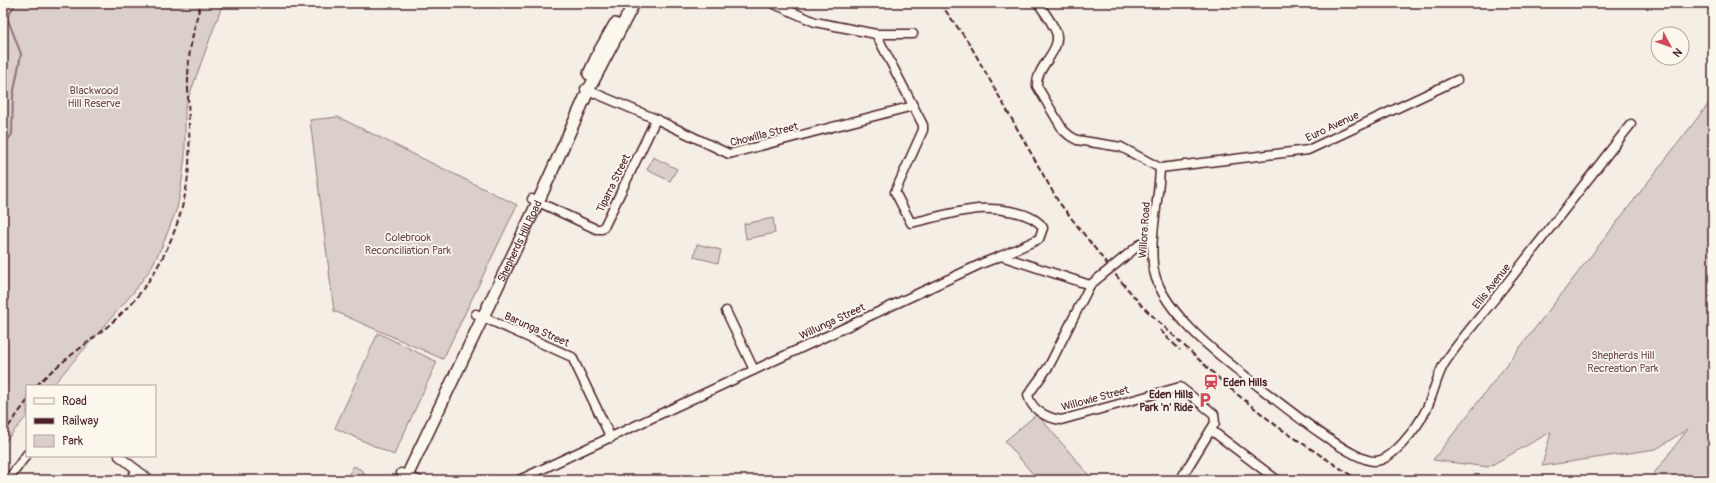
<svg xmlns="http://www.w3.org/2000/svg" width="1716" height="483" viewBox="0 0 1716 483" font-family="Pangolin,sans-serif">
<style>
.green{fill:#dbd0c9;stroke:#92787a}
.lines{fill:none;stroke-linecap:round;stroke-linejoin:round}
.stream{stroke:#8d7174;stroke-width:2}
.minor-casing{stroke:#4a1f2b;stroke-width:11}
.major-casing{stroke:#4a1f2b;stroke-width:14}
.minor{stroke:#fbf7ec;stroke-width:8}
.major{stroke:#fbf7ec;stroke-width:11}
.rail{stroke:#4a1f2b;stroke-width:2;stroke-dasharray:6 3;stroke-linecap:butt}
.minor-bridge-casing{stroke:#4a1f2b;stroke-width:11;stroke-linecap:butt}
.minor-bridge{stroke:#fbf7ec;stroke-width:8}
.labels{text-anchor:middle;stroke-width:3.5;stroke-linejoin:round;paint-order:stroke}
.park-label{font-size:11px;fill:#6e4b52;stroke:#fbf7ec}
.street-label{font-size:11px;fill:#4a1f2b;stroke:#fbf7ec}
.poi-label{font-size:11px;font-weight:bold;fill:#4a1f2b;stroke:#fbf7ec;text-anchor:start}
</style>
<rect width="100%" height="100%" fill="#f4eee4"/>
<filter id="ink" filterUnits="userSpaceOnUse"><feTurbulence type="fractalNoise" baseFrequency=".025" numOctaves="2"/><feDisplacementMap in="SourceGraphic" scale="8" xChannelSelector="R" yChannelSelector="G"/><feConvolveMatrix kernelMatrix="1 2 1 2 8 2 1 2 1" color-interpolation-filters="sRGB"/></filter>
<g filter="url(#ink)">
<g class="green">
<path d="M3,3H223L185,107V156L181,188L177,208L163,244L151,268L133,293L52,386H27V416L3,444Z"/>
<path d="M1713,98V480H1649L1688,429L1656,449L1542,466L1551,432L1488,467L1433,460Z"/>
<path d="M338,117L517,205L443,359L334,311L310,120Z"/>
<path d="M653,157L677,169L670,181L647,170Z"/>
<path d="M773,218L775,233L746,239L744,224Z"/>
<path d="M697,244L721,250L718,263L694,257Z"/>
<path d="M378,333L437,362L394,455L335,428Z"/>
<path d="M1037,414L1093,480H1038L1005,441Z"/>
<path d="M354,466L363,471L366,480H345Z"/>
</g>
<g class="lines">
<path class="stream" d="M3,147L12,134L13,96L21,54L7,17L16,3"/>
<defs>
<g id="minor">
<path d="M772,3L815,22L876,34H913"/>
<path d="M1038,3C1044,12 1052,22 1056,32C1063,50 1035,67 1037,86L1063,130L1070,136L1077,140L1121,147L1160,168C1159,200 1150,232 1153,264C1156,307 1217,354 1249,379C1271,396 1350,461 1374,461C1392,462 1418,426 1426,410C1433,396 1436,378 1444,364C1460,339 1485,312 1503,288C1546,234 1588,179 1631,124"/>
<path d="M876,34L923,125V130L895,192L911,223C933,218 956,211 978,209C996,208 1033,211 1043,228L1039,239L1001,256"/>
<path d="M585,89L656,119L729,154L913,106"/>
<path d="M1160,168L1308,150L1457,80"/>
<path d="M532,199L596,229H602L605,225L656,119"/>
<path d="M1116,264L1139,245L1152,240"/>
<path d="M1090,285L1049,366L1028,395C1031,410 1047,418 1061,420L1180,387L1214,414L1215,423L1180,480"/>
<path d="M726,311L754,370"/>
<path d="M476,314L572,357L611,438"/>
<path d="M1211,430L1277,480"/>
<path d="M119,456L150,480"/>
<path d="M401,473L418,480"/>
<path d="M8,480L27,454"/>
<path d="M130,480L137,470"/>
<path d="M519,480L983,263L1001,256L1090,285L1101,276"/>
</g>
<g id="major">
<path d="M589,74L599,52L615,24"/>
<path id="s1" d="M405,480L538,202L589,89L634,3"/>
</g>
</defs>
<use href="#minor" class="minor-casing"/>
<use href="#major" class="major-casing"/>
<use href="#minor" class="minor"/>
<use href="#major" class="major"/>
<g class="rail">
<path d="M940,3L969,43L1058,201L1114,273L1142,306L1227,386L1278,427L1358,480"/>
<path d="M1160,330L1180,350"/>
<path d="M36,386C67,354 107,333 136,298C166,261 186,213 189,165C191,127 185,88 190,50C193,34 196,19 201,3"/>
<path d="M3,434L27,401"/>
</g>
<defs>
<path id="minor-bridge" d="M1101,276L1116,264"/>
</defs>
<use href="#minor-bridge" class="minor-bridge-casing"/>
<use href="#minor-bridge" class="minor-bridge"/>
</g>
</g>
<defs>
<symbol id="station-bare" viewBox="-9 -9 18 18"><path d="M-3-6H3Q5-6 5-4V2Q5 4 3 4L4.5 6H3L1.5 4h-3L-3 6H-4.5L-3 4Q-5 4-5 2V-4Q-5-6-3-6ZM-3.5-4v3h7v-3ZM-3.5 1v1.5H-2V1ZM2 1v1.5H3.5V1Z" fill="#d1495b" stroke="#fbf7ec" stroke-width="2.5" paint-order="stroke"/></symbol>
<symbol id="parking-bare" viewBox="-9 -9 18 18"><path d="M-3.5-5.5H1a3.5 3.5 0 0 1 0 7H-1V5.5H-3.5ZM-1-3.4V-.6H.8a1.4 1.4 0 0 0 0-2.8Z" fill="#d1495b" stroke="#fbf7ec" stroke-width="2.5" paint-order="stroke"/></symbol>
</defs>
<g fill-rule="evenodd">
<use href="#station-bare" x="1200" y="371" width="22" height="22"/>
<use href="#parking-bare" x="1194" y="389" width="22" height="22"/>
</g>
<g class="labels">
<g class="park-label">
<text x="94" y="94">Blackwood<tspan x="94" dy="13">Hill Reserve</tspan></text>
<text x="408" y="241">Colebrook<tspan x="408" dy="13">Reconciliation Park</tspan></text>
<text x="1623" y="359">Shepherds Hill<tspan x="1623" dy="13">Recreation Park</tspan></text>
</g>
<g class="street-label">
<text transform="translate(1332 126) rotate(-25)" y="4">Euro Avenue</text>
<text transform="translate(764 134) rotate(-14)" y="4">Chowilla Street</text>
<text transform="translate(613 183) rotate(-64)" y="4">Tiparra Street</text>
<text transform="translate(1144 230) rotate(-86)" y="4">Willora Road</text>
<text dy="4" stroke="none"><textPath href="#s1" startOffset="265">Shepherds Hill Road</textPath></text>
<text transform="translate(1491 286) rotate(-52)" y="4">Ellis Avenue</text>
<text transform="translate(832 321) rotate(-25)" y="4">Willunga Street</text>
<text transform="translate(537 329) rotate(24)" y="4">Barunga Street</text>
<text transform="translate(1095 398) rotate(-15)" y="4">Willowie Street</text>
</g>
<g class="poi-label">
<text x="1223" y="386">Eden Hills</text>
<text x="1193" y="398" text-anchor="end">Eden Hills<tspan x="1193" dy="13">Park 'n' Ride</tspan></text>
</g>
</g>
<rect width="1716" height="483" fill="none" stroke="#fbf7ec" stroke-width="16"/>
<rect x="8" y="8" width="1700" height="467" fill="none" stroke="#4a1f2b" stroke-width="1.5" filter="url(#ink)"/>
<rect x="26" y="385" width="130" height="72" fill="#fbf7ec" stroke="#b4a19f"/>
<rect x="34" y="398" width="20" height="6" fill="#fbf7ec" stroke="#b4a19f"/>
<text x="62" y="405" font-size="12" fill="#4a1f2b">Road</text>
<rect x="34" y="418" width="20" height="6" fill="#4a1f2b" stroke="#b4a19f"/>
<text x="62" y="425" font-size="12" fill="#4a1f2b">Railway</text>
<rect x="34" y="435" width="20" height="12" fill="#dbd0c9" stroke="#b4a19f"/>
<text x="62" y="445" font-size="12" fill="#4a1f2b">Park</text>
<g transform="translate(1670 46) rotate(131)"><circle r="19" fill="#fbf7ec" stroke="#b4a19f"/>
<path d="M0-3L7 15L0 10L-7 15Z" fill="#d1495b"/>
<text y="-6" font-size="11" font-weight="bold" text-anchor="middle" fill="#4a1f2b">N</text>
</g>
</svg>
